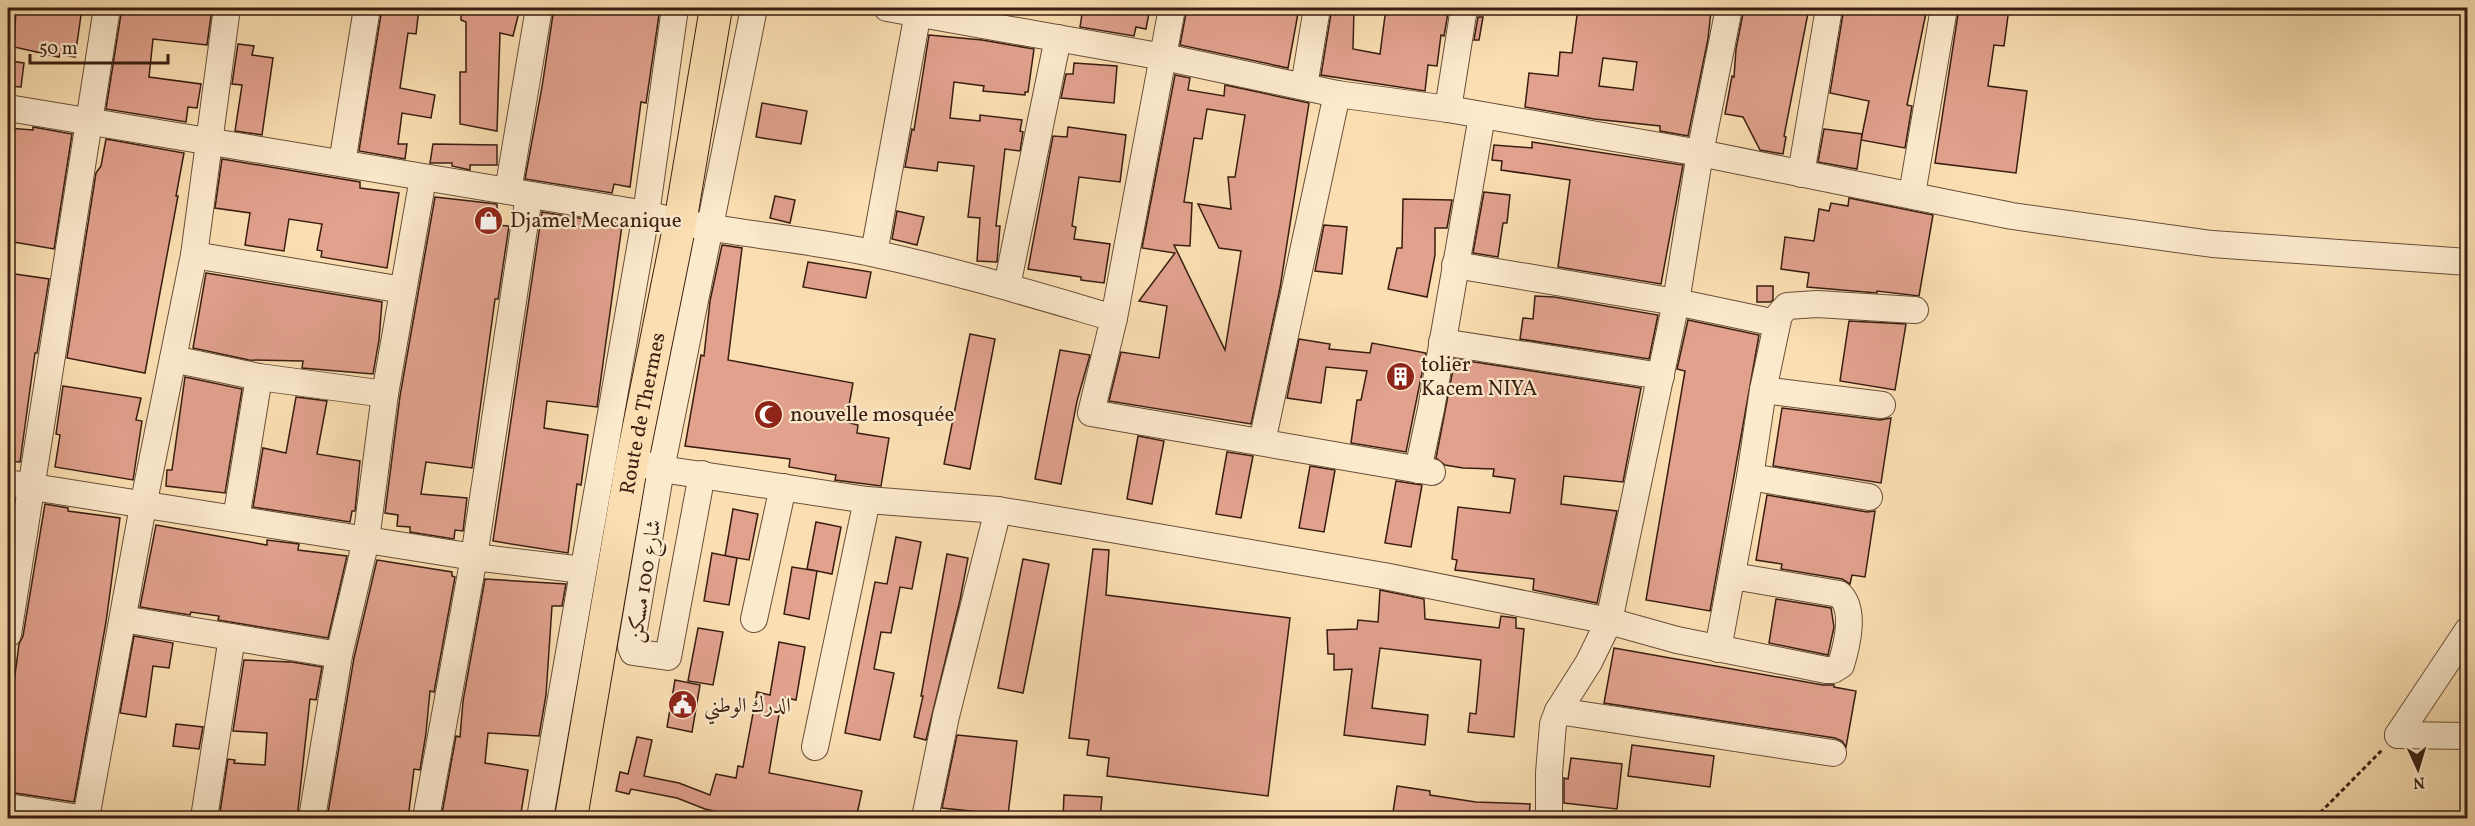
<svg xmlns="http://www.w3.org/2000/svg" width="2475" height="826" viewBox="0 0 2475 826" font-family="Vollkorn,Amiri,serif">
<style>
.building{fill:#e1a18d;stroke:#381d10;stroke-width:1.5;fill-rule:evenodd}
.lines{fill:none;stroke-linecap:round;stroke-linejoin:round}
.minor-casing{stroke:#694e38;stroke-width:28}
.major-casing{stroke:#381d10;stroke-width:34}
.path{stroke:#381d10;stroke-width:3;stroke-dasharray:4.5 3;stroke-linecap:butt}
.minor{stroke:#fceacd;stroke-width:26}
.major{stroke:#fbdfb2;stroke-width:32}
.labels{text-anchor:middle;stroke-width:4.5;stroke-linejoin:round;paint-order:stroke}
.poi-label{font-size:21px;fill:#381d10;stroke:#fceacd;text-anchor:start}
.street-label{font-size:21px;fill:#381d10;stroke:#fceacd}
</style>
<rect width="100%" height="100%" fill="#fbdfb2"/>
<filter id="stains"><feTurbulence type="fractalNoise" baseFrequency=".00333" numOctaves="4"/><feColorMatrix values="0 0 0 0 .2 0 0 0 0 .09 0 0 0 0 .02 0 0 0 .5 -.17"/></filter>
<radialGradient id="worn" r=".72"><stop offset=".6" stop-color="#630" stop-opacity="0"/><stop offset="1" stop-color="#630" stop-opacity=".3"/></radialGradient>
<g class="building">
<path d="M16,8H82L75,57L60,54L59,57L14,47Z"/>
<path d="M122,8H212L207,45L153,39L149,77L201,84L197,108L188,107L186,122L106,109Z"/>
<path d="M382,8H419L416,34L408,33L400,88L435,95L431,118L402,113L398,144H407L405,159L359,151Z"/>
<path d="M461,8H520L513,36L500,33L497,131L460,124V72H466V22L461,20Z"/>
<path d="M554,8H660L646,103L641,102L630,187L614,184L612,193L525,179L542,87Z"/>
<path d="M1083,8H1150L1146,29L1136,27L1134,36L1080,27Z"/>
<path d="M1187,8H1299L1288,68L1180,45Z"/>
<path d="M1332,8H1354L1353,49L1380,54L1386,8H1444L1443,12L1448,13L1444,36L1441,35L1437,66L1428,65L1425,91L1321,75Z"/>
<path d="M1578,8H1683L1711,11L1708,39L1688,136L1660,131V126L1594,119L1525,107L1529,73L1558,76L1560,52L1572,53ZM1603,58L1637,62L1633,90L1599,86Z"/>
<path d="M1744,8H1809L1784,136L1786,137L1783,154L1760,150L1743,117L1725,114L1732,76L1734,77L1736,49Z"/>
<path d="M1844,8H1927L1907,105L1912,106L1905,148L1861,140L1869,101L1830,93Z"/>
<path d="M1959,8H2009L2004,46L1994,45L1988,86L2027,91L2016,173L1935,163Z"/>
<path d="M1478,17H1483L1479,40H1474Z"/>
<path d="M929,35L982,40L1034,49L1028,92H1025V95L983,91L984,86L954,82L950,118L980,121V115L1022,120L1020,131L1023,132L1020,151L1005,149L996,226H1000L997,262L977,261L980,218L968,217L974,166L938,162L937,171L905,167L912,129L914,130Z"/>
<path d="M238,44L254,46L252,55L273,58L262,135L235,131L242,85L232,84Z"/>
<path d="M10,61L24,63L21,87L8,86Z"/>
<path d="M1074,63L1117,66L1114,103L1061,98L1066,74H1073Z"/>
<path d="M1175,75L1190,78L1188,90L1224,96L1225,85L1309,103L1280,288L1251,424L1109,401L1121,352L1159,358L1167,306L1139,301L1175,253L1142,248ZM1207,109L1245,115L1235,177H1228L1231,209L1198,204L1219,248L1241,251L1225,350L1174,245L1190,246L1192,203L1184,202L1194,138L1202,139Z"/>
<path d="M762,103L807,111L801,144L756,137Z"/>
<path d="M33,127L72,134L54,249L8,241V128L33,130Z"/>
<path d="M1068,127L1126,135L1120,182L1079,177L1072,226L1076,227L1074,239L1110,244L1104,283L1081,280V277L1028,269L1053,136L1067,137Z"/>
<path d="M1824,129L1862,134L1857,169L1818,162Z"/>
<path d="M106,139L184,153L176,196H178L145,373L67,358L96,173L101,166Z"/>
<path d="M1532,142L1683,165L1661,284L1558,267L1570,180L1501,170L1502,161L1492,160L1494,145L1532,148Z"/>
<path d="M433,144L497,145V165H470V170L452,166V163H430Z"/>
<path d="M222,159L360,182V188L399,193L387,268L321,257L322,251L317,250L322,224L289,219L284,251L245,245L250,213L215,208Z"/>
<path d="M1484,192L1510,195L1507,223H1503L1498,257L1473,253Z"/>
<path d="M775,196L795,200L790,223L770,218Z"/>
<path d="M435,197L497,204V225L509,226L498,299H495L472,468L426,462L421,494L467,498L463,531L455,530L454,539L410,532V527L397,526L398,515L385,513L400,396Z"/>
<path d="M1849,198L1933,215L1919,296L1877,291V293L1807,287L1809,273L1781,269L1785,237L1814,241L1819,209L1829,211L1831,203L1848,206Z"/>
<path d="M1403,199L1452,200L1447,228H1435V255L1427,297L1388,289L1397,248H1402Z"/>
<path d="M897,211L924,217L917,245L892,239Z"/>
<path d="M542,212L622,225L597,407L547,401L544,428L588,435L581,485L577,484L568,553L493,541Z"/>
<path d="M1324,225L1347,227L1342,274L1315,271Z"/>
<path d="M722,245L742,248L728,360L853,383L846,422L858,425L857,433L889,438L881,486L835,480L836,475L789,467L790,459L685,446L701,355L704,356L710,301Z"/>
<path d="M808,262L871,272L866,298L803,287Z"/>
<path d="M8,273L49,279L37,353H35L20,462L8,461Z"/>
<path d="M206,273L382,302L379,340L373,374L302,368L303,361L249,360L193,348Z"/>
<path d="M1757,286H1773V300L1770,302H1757Z"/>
<path d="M1535,296L1554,297L1658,315L1649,359L1520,339L1523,318L1533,319Z"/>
<path d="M1688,320L1759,335L1710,611L1646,600L1685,371L1677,369Z"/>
<path d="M1849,321L1906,324L1895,390L1840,381Z"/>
<path d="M970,334L995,339L970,469L944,464Z"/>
<path d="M1299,339L1330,344L1329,349L1370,353L1372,343L1426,353L1406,452L1351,443L1357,400H1361L1367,371L1326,367L1321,403L1287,398Z"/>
<path d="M1060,350L1090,355L1077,401L1061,484L1035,479Z"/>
<path d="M1455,359L1641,388L1623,482L1564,476L1561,504L1617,511L1597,603L1533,590L1534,579L1455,570L1457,560L1452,559L1458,507L1510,513L1515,479L1493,476L1494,469L1463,468L1445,465L1436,458Z"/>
<path d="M185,377L242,389L225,493L166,486L167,470H172Z"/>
<path d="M63,386L141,398L136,420L142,421L133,480L55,467L60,435L56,434Z"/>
<path d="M296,397L327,401L317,454L360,461L355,511H352L350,522L253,507L263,448L286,453Z"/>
<path d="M1782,408L1880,420L1891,418L1881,483L1773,466Z"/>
<path d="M1138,436L1164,441L1152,504L1127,499Z"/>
<path d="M1227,452L1253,456L1241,518L1216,514Z"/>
<path d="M1310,466L1335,470L1324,532L1299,528Z"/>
<path d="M1396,481L1422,485L1411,547L1385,543Z"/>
<path d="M1767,495L1867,512L1875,511L1865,577L1852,575L1850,584L1842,579L1781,569L1782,564L1756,560Z"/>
<path d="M45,504L68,508V511L120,518L106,622L74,802L8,792L9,698H12L19,644L23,636Z"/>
<path d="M733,509L758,514L749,560L725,556Z"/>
<path d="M816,522L841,527L832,574L807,569Z"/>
<path d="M156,525L267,545V540L299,544L298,550L347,556L328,638L218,620L219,616L191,612L190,615L140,607Z"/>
<path d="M896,537L921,542L912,589L900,587L891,633L881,632L874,669L894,673L880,740L845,733L875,582L887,584Z"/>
<path d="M1093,549L1109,550L1106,595L1290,618L1268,796L1107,776L1109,758L1087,755L1089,740L1069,738Z"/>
<path d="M712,553L737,558L729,605L704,601Z"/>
<path d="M947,554L968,558L960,600L926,740L914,737L923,696H921Z"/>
<path d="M1023,559L1049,564L1023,693L998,688Z"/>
<path d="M377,560L452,572V576L455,577L434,692L430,691L426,733L420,770L414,769L408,819H327L354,658Z"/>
<path d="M792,567L817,571L809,619L784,614Z"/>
<path d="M485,579L566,584L562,606H552L546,695L539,736L488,733L485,763L528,770L520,819H441L456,736L460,737L463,701Z"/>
<path d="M1380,590L1424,599L1425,619L1499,628L1501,616L1516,618V628L1524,629L1514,737L1468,732L1470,713L1476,714L1481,660L1380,648L1372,708L1428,715L1425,745L1344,735L1352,669L1334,670V654H1328L1327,630L1357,629L1358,620L1378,622Z"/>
<path d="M1776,599L1831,608L1834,627L1828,655L1769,643Z"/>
<path d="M698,628L723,632L713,685L688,681Z"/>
<path d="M134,636L173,643L169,668L153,666L146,717L120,713Z"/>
<path d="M779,642L805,647L796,700L782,697L769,773L862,791L856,819H749L705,809L677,798L631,789L629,794L616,791L620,772L628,774L637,737L652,740L644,776L679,783L710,795L716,774L736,778L738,766L743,767L757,692L770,695Z"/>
<path d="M1614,648L1823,685H1834V687L1856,691L1846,747L1842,741L1835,738L1604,703Z"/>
<path d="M244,660L292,662L322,667L316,700L310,699L297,819H219L228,759L235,760L234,763L265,765L267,733L233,731Z"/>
<path d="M675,680L700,685L692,732L667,727Z"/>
<path d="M176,724L203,727L199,749L173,746Z"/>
<path d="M957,735L1017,741L1008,815L942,808Z"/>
<path d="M1632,745L1714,756L1710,787L1628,776Z"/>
<path d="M1571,758L1622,764L1617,809L1564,803V778L1568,779Z"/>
<path d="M1397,786L1430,791V795L1476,802L1530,804L1529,819H1392Z"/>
<path d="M1064,795L1102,797L1100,819H1063Z"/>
</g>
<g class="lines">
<defs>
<g id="minor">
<path d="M887,8L1164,57L1337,94L1448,109L1700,153L2012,216L2212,244L2468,262"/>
<path d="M1172,8L1114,318L1091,413L1432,472"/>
<path d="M1304,86L1317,8"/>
<path d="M8,108L646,214C721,234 800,237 876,254C956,271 1035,295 1114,318"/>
<path d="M1448,109L1464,8"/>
<path d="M342,163L367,8"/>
<path d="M1801,174L1829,8"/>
<path d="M508,191L539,8"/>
<path d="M1912,194L1944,8"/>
<path d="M874,253L918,12"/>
<path d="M194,255L403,290"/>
<path d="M1455,265L1676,302L1776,323"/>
<path d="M1007,286L1058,38"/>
<path d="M1442,342L1661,376"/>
<path d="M173,359L259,377L385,394"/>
<path d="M1763,390L1882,405"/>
<path d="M1262,442L1337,94"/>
<path d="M632,461L661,469L867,500L998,510L1076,523L1384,576L1609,621L1677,640L1826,670H1833L1841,665C1847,645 1856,609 1839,594L1733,576"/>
<path d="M1418,470L1431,409L1482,116"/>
<path d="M702,474L668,657L633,652L631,647L661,469L754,8"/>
<path d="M1750,477L1869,497"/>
<path d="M8,483L474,557L583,570"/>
<path d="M236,519L259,377"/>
<path d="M123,619L339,655"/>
<path d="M754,619L783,487"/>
<path d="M8,634L107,8"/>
<path d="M1718,649L1750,477L1763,390L1779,315L1787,306L1817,304L1915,310"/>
<path d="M1558,711L1833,753"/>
<path d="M2398,735L2468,630"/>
<path d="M2398,735L2468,736"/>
<path d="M815,747L867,500"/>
<path d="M8,807L79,818"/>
<path d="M86,818L143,506L194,255L227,8"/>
<path d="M204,818L232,637"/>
<path d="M312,818L339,655L366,540L385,394L423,178"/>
<path d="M426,818L474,557L529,196"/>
<path d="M540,818L646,214L675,8"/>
<path d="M925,818L946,716L998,510"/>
<path d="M1549,818V773L1553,724L1558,711L1589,662L1609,621L1676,302L1700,153L1729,8"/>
</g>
<g id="major">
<path id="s1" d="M571,818L632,461L680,223L716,8"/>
</g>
</defs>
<use href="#minor" class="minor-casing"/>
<use href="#major" class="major-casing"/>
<path class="path" d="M2315,818L2383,749"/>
<use href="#minor" class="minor"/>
<use href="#major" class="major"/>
</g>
<defs>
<symbol id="shop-disc" viewBox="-11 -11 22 22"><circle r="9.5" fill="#8f2418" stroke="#fceacd"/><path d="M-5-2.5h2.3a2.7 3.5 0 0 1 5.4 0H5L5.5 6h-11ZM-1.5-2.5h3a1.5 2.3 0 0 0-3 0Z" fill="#fff"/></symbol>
<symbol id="building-disc" viewBox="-11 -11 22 22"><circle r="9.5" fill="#8f2418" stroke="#fceacd"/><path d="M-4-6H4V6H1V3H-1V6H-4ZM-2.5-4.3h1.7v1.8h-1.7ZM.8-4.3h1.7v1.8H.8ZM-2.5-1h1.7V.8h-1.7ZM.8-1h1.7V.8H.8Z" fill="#fff"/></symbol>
<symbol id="mosque-disc" viewBox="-11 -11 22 22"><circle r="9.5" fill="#8f2418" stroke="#fceacd"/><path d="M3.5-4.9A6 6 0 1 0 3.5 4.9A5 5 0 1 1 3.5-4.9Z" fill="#fff"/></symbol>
<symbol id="civic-disc" viewBox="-11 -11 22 22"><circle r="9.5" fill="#8f2418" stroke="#fceacd"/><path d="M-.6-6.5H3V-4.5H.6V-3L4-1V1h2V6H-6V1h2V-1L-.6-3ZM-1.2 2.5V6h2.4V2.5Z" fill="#fff"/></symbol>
</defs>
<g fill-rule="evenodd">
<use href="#shop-disc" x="472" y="204" width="33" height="33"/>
<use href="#building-disc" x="1384" y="360" width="33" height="33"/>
<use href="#mosque-disc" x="752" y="398" width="33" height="33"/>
<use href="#civic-disc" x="666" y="688" width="33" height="33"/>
</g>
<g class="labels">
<g class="poi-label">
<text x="510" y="227">Djamel Mecanique</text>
<text x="1421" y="371">tolier<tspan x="1421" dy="24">Kacem NIYA</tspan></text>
<text x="790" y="421">nouvelle mosquée</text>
<text x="704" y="712">الدرك الوطني</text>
</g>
<g class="street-label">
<text dy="7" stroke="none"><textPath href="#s1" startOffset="411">Route de Thermes</textPath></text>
<text transform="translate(644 581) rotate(-81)" y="7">شارع 100 مسكن</text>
</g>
</g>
<rect width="2475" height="826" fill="none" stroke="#fbdfb2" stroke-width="30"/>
<rect x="9" y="9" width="2457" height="808" fill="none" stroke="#381d10" stroke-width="3"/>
<rect x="15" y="15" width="2445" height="796" fill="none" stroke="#381d10" stroke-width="1.5"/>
<g transform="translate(2418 769) rotate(176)" stroke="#fceacd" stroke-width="4.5" paint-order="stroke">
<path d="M0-4.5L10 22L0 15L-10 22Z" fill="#381d10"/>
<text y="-9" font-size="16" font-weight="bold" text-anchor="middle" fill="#381d10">N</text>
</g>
<path d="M30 54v9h138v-9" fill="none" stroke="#381d10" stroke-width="3"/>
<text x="39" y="54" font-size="18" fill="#381d10" stroke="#fceacd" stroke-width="4.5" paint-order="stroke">50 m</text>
<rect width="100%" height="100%" filter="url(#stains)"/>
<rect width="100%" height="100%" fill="url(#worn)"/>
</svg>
